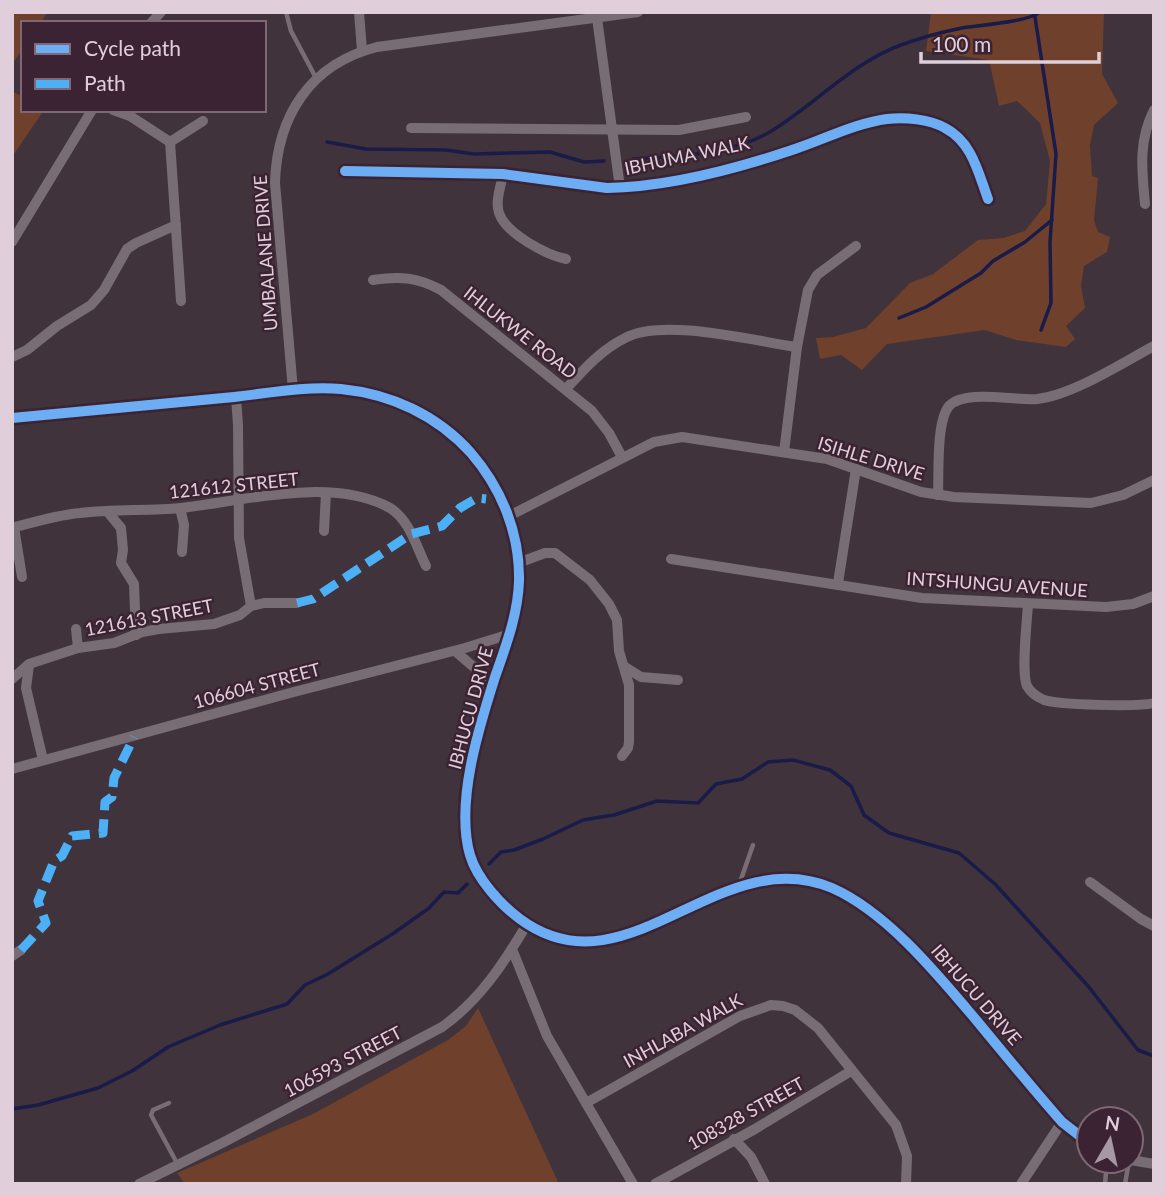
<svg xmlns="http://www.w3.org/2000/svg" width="1166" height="1196" viewBox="0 0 1166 1196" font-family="Lato,sans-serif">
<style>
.green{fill:#6f402b}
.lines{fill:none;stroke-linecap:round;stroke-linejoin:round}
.stream{stroke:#191b49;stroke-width:3.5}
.service{stroke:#786d74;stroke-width:4.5}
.minor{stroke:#786d74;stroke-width:10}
.quiet{stroke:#4cb0f7;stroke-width:9;stroke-dasharray:18 9;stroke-linecap:butt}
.cycleway-casing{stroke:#3c2333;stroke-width:15}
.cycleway{stroke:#6dadf4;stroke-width:10}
.labels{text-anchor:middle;stroke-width:5;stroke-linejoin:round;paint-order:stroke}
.street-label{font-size:18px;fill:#e0cfda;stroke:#3c2333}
</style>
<rect width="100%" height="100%" fill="#40333c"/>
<g class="green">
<path d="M12,12H48L40,23H23V49L12,64Z"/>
<path d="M931,12H1104L1102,74L1118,103L1094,125L1090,145L1092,176L1098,178L1094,220L1098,232L1110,237L1107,252L1084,266L1081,286L1085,308L1066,326L1075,339L1066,347L1016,340L985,330L887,344L862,370L841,355L820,359L816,338L833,337L866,328L910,283L933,274L978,240L1003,238L1025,231L1046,204L1050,161L1040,123L1017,101L999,106L989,60L926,51Z"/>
<path d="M12,91L23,97V110H44L12,157Z"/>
<path d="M478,1008L559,1184H185L177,1173L313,1114L448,1040L466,1026Z"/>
</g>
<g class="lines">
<g class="stream">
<path d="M1035,17L1056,154L1050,242L1051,303L1041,330"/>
<path d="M327,142L366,149L446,150L474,154L550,152L584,162L604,161"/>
<path d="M633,159C674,157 731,154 768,133C812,107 853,62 901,45C920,38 942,32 962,28C980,25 1028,22 1040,12"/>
<path d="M899,318L926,307L981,273L993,261L1025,242L1052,220"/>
<path d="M489,864L501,852L514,850L543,839L583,820L614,815L657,801L698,803L716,784L742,779L768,762L793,760L830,770L851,786L864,815L889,833L959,853L995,884L1088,986L1138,1050L1154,1056"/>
<path d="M12,1109L38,1105L98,1088L132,1071L168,1047L220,1025L287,1004L305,985L328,974L394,933L429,908L444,892L458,893L467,884"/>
</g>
<g class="service">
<path d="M286,12L291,31L316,78"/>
<path d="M739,885L753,845"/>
<path d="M169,1103L153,1110L151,1115L178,1165"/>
<path d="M1105,1184L1107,1161"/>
<path d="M1125,1184L1129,1161"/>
</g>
<g class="minor">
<path d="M359,12L362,51"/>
<path d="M597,18L620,188"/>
<path d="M151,23L161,12"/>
<path d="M113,110L130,116L170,142L181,301"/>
<path d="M411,128L679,130L746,117"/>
<path d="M170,142L203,121"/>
<path d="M345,171L503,174L607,188C670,187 736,169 795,149C825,139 856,123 887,119C905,117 929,119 945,128C972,142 978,172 988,199"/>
<path d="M503,174C501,186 495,201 499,213C506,234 547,255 566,259"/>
<path d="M1145,204C1142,171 1138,141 1154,110"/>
<path d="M12,242L92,110"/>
<path d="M373,280C400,276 417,277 441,290L592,411L609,433L622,457"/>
<path d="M12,357L27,350L57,326L91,305L104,290L127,249L136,243L176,225"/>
<path d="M566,389C585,368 602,349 627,337C665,318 754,341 797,347"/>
<path d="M293,390L275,183C277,116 310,64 377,47L638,12"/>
<path d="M236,397L238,425L239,538L251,606"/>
<path d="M12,418C86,411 160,404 234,397C269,393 306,386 341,389C391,394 437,415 471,453C502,489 520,534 519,581C518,614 506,646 495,677C479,727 455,803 470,855C477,879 501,905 520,919C627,998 718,840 832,888C887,912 939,976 977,1021C1005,1055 1033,1089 1062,1122L1089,1143"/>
<path d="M784,452L797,347L808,290L817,275L856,246"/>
<path d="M938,495C939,474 936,422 949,406C965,389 1014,401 1037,399C1073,395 1122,363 1154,346"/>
<path d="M180,508L184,525L182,552"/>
<path d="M107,511L121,528L123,550L121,563L134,584L136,635"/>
<path d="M509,516L654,442L682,437L827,459L921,492L954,497L1091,503L1123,495L1154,480"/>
<path d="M14,527L22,577"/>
<path d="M12,528C34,522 57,515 80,513C113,509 147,511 181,508C243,501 332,476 390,508C409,519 417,548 426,566"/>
<path d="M324,531L326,493"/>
<path d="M671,559L922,598L1106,607L1133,604L1154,596"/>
<path d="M518,563L545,553H555L590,580L609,604L617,620L619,651L629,685V742L628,748L622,756"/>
<path d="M838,583L856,469"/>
<path d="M1028,604C1027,622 1021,672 1027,686C1031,693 1037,697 1044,700C1059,705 1138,707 1154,703"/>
<path d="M76,629L78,648"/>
<path d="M455,651L476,669L489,696"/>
<path d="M29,665L26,688L43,760"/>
<path d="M625,667L641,677L678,680"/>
<path d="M12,679L29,664L78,648L114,643L142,632L159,629L214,624L240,615L251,606L264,603H297"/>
<path d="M12,769L290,693L465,648L510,634"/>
<path d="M1090,882L1141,919L1154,926"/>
<path d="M512,949L547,1036L633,1184"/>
<path d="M12,956L21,950"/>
<path d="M586,1103L740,1016L771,1005L783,1006L795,1010L818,1028L896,1125L907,1156L906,1184"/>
<path d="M734,1139L751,1157L765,1184"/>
<path d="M1131,1160L1154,1164"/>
<path d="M139,1184L224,1142L442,1027C480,1000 504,963 527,924"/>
<path d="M655,1184L755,1129L851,1071"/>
<path d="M1021,1184L1062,1122"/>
</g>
<g class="quiet">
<path d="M297,603L313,599L411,534L442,526L460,508L477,498L486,499"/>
<path d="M21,950L46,923L38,901L54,861L62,856L72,836L103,833L105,802L112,797L114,778L134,737"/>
</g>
<defs>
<g id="cycleway">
<path d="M345,171L503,174L607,188C670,187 736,169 795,149C825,139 856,123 887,119C905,117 929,119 945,128C972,142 978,172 988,199"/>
<path d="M12,418C86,411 160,404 234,397C269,393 306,386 341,389C391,394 437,415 471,453C502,489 520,534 519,581C518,614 506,646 495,677C479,727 455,803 470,855C477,879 501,905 520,919C627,998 718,840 832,888C887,912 939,976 977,1021C1005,1055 1033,1089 1062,1122L1089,1143"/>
</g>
</defs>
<use href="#cycleway" class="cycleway-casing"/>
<use href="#cycleway" class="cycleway"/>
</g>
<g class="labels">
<g class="street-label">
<text transform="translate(687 156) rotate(-12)" y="6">IBHUMA WALK</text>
<text transform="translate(266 253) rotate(-94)" y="6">UMBALANE DRIVE</text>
<text transform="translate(520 333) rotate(38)" y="6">IHLUKWE ROAD</text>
<text transform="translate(871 459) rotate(17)" y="6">ISIHLE DRIVE</text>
<text transform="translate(234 486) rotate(-6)" y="6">121612 STREET</text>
<text transform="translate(997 585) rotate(4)" y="6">INTSHUNGU AVENUE</text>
<text transform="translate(149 618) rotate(-11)" y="6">121613 STREET</text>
<text transform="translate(257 686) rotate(-15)" y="6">106604 STREET</text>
<text transform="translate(471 708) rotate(-75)" y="6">IBHUCU DRIVE</text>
<text transform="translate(976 995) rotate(49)" y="6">IBHUCU DRIVE</text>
<text transform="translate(683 1031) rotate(-29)" y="6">INHLABA WALK</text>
<text transform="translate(343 1062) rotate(-28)" y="6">106593 STREET</text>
<text transform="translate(746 1114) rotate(-29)" y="6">108328 STREET</text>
</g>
</g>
<rect width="1166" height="1196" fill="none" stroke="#e0cfda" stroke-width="28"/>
<rect x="21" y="21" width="245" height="91" fill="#3c2333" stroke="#7e6876" stroke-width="2"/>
<rect x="35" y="44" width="35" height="10" fill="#6dadf4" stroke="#7e6876" stroke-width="2"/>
<text x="84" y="56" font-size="21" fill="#e0cfda">Cycle path</text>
<rect x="35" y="79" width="35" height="10" fill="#4cb0f7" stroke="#7e6876" stroke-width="2"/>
<text x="84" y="91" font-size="21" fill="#e0cfda">Path</text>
<g transform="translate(1110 1140) rotate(9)"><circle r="33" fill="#3c2333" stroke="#7e6876" stroke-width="2"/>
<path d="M0-5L12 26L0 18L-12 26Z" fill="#a898a3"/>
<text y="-10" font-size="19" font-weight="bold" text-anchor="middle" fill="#e0cfda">N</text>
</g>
<path d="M921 52v10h178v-10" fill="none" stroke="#e0cfda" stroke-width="3.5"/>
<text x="932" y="52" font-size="21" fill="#e0cfda" stroke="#3c2333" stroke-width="5" paint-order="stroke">100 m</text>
</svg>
